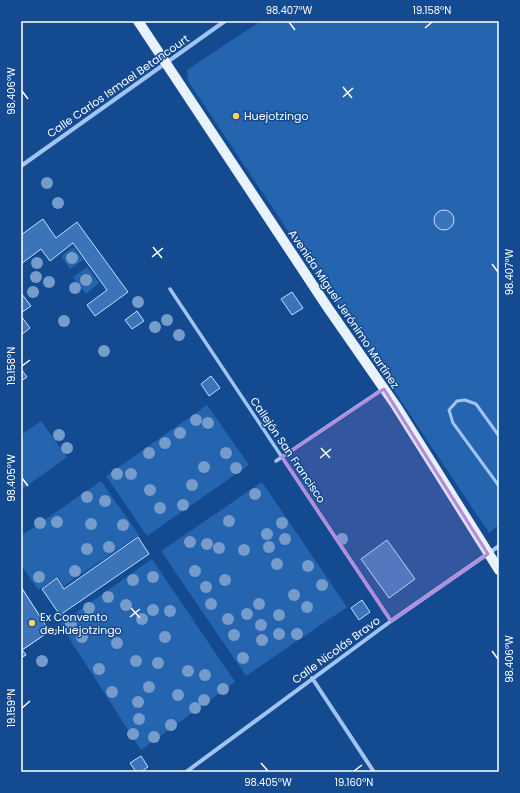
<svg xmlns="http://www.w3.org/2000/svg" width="520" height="793" viewBox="0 0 520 793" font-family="Poppins,sans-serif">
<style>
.green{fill:#2564af}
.building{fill:#3c74b9;stroke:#c6dffc}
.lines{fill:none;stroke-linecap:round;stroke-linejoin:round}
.service{stroke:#9fc4f1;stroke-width:3}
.pedestrian{stroke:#9fc4f1;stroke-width:3.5}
.minor{stroke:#9fc4f1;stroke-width:4}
.primary{stroke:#e9f2ff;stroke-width:10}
.tree{fill:#759ccb}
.marked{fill:#b68bdc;fill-opacity:0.2;stroke:#b68bdc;stroke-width:3;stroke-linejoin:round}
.ticks{fill:none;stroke:#fff;stroke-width:1.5}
.poi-dot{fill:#ffd15f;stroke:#134a90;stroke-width:1.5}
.labels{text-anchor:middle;stroke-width:3;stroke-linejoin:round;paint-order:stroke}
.street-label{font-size:11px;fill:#fff;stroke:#134a90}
.poi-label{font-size:11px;fill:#fff;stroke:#134a90;text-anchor:start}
.neatline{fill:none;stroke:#fff;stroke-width:1.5}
.ticks-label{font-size:10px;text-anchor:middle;fill:#fff}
</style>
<rect width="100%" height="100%" fill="#134a90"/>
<g class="green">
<path d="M261,21H499V525L489,533L188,81L187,70Z"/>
<path d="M73,247L83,260L70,269L61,256Z"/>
<path d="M87,267L99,283L86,294L73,277Z"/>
<path d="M207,405L249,465L147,536L106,476Z"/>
<path d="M41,421L67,457L21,490V435Z"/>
<path d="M101,481L139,535L64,586L58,577L38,590L21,565V536Z"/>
<path d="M262,482L347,607L246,676L161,551Z"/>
<path d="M152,559L235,682L141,750L60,624Z"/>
</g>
<g class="building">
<circle cx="444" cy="220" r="10"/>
<path d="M43,219L56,238L77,222L128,292L95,316L87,305L107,290L73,243L50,261L41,249L21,264V235Z"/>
<path d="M292,292L303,308L292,315L281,299Z"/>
<path d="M21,293L31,306L21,313Z"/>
<path d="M137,311L144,321L132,329L125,320Z"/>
<path d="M21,316L30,328L21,335Z"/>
<path d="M21,369L27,377L21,381Z"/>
<path d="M211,376L220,388L209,396L201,384Z"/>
<path d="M138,537L149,554L60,615L42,589L57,578L64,589Z"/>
<path d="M387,540L415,579L389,598L361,559Z"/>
<path d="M21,587L48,629L57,630L56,634L47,633L22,650L26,655L22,657L21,655Z"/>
<path d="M21,587L48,629L57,630L56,634L47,633L22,650L26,655L22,657L21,655Z"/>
<path d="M362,600L370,612L359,620L351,608Z"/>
<path d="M141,756L148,767L141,772H136L130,763Z"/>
</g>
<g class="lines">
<path class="service" d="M499,436L476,404L465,400L457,401L449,410L453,423L499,486"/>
<g class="pedestrian">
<path d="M170,289L391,621"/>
<path d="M276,461L383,389"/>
</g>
<g class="minor">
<path d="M21,166L225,21"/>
<path d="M312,678L374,772"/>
<path d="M186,772L391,621L499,546"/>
</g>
<path class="primary" d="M138,21L328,308L396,406L499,570"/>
</g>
<g class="tree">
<circle cx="47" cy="183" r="6"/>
<circle cx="58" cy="203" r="6"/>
<circle cx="72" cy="258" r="6"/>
<circle cx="37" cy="263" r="6"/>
<circle cx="36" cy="277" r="6"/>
<circle cx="86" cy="280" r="6"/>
<circle cx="49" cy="282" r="6"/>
<circle cx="75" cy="288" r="6"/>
<circle cx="33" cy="292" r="6"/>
<circle cx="138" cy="302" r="6"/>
<circle cx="167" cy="320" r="6"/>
<circle cx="64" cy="321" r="6"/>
<circle cx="155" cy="327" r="6"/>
<circle cx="179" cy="335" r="6"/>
<circle cx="104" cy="351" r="6"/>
<circle cx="196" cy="420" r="6"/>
<circle cx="208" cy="423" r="6"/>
<circle cx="180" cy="433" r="6"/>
<circle cx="59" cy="435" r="6"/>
<circle cx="165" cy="443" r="6"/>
<circle cx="67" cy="448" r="6"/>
<circle cx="149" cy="453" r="6"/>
<circle cx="226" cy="453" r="6"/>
<circle cx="204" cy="467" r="6"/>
<circle cx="236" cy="468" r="6"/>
<circle cx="117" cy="474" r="6"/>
<circle cx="131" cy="474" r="6"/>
<circle cx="192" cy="485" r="6"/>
<circle cx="150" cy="490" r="6"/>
<circle cx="255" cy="494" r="6"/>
<circle cx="87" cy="497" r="6"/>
<circle cx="105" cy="501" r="6"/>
<circle cx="183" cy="505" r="6"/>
<circle cx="160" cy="508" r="6"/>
<circle cx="229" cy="521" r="6"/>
<circle cx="57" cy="522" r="6"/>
<circle cx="40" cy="523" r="6"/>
<circle cx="282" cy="523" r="6"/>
<circle cx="91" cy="524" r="6"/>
<circle cx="123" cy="525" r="6"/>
<circle cx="267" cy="534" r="6"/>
<circle cx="285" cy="539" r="6"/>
<circle cx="342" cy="539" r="6"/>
<circle cx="190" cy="542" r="6"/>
<circle cx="207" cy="544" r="6"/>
<circle cx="109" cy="547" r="6"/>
<circle cx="269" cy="547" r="6"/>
<circle cx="219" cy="548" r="6"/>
<circle cx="87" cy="549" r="6"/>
<circle cx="244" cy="550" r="6"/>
<circle cx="277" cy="564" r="6"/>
<circle cx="308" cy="566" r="6"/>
<circle cx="75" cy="571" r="6"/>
<circle cx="195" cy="571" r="6"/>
<circle cx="39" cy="577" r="6"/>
<circle cx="153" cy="577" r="6"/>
<circle cx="133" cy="580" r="6"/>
<circle cx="225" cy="580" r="6"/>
<circle cx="322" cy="585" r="6"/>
<circle cx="206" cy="587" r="6"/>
<circle cx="294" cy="595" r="6"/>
<circle cx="108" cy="597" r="6"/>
<circle cx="211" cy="604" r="6"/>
<circle cx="259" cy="604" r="6"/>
<circle cx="126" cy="605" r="6"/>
<circle cx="307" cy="607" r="6"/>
<circle cx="89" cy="608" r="6"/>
<circle cx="153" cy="610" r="6"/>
<circle cx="170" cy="611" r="6"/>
<circle cx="247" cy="614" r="6"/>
<circle cx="279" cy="615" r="6"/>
<circle cx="142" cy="619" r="6"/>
<circle cx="228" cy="619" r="6"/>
<circle cx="71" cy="623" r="6"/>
<circle cx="261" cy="625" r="6"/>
<circle cx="279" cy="634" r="6"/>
<circle cx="297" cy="634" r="6"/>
<circle cx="234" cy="635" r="6"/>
<circle cx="82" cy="637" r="6"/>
<circle cx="165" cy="637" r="6"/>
<circle cx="262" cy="640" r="6"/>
<circle cx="117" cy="643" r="6"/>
<circle cx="243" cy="658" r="6"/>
<circle cx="42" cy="661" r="6"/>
<circle cx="136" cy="661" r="6"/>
<circle cx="158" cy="663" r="6"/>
<circle cx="99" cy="669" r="6"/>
<circle cx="188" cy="671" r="6"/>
<circle cx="205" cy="675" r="6"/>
<circle cx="149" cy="687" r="6"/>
<circle cx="223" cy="689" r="6"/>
<circle cx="112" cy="692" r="6"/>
<circle cx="178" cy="695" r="6"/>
<circle cx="204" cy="700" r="6"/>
<circle cx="138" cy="702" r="6"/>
<circle cx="195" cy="708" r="6"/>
<circle cx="139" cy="719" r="6"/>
<circle cx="171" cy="725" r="6"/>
<circle cx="133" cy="734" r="6"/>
<circle cx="154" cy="737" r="6"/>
</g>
<path class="marked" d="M384,389L488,554L391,621L282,457Z"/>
<path class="ticks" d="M289,22L295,30M425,28L432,22M343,87L352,98M22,91L28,99M343,97L353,88M153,247L162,258M152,257L163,248M492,264L498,272M22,366L30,360M321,448L330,458M320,458L331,449M22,478L28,486M131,608L140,618M130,617L140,609M492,651L498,659M22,708L30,701M261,763L268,771M354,771L362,765"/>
<g class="poi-dot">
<circle cx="236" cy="116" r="4"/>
<circle cx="32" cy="623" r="4"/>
</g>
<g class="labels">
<g class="street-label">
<text transform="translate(118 86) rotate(-35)" y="4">Calle Carlos Ismael Betancourt</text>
<text transform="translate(344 309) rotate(56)" y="4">Avenida Miguel Jerónimo Martínez</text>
<text transform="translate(288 450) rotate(56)" y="4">Callejón San Francisco</text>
<text transform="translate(336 650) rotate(-36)" y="4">Calle Nicolás Bravo</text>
</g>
<g class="poi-label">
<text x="244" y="120">Huejotzingo</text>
<text x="40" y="621">Ex Convento<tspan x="40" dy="13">de Huejotzingo</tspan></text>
</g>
</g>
<rect width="520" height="793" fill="none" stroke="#134a90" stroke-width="44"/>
<rect x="22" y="22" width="476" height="749" class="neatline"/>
<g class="ticks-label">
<text x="289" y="14">98.407°W</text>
<text x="432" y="14">19.158°N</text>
<text transform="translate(11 91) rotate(-90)" y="4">98.406°W</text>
<text transform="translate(509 272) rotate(-90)" y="4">98.407°W</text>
<text transform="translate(11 366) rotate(-90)" y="4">19.158°N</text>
<text transform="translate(11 478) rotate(-90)" y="4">98.405°W</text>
<text transform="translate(509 659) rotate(-90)" y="4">98.406°W</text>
<text transform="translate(11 708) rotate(-90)" y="4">19.159°N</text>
<text x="268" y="786">98.405°W</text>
<text x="354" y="786">19.160°N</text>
</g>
</svg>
